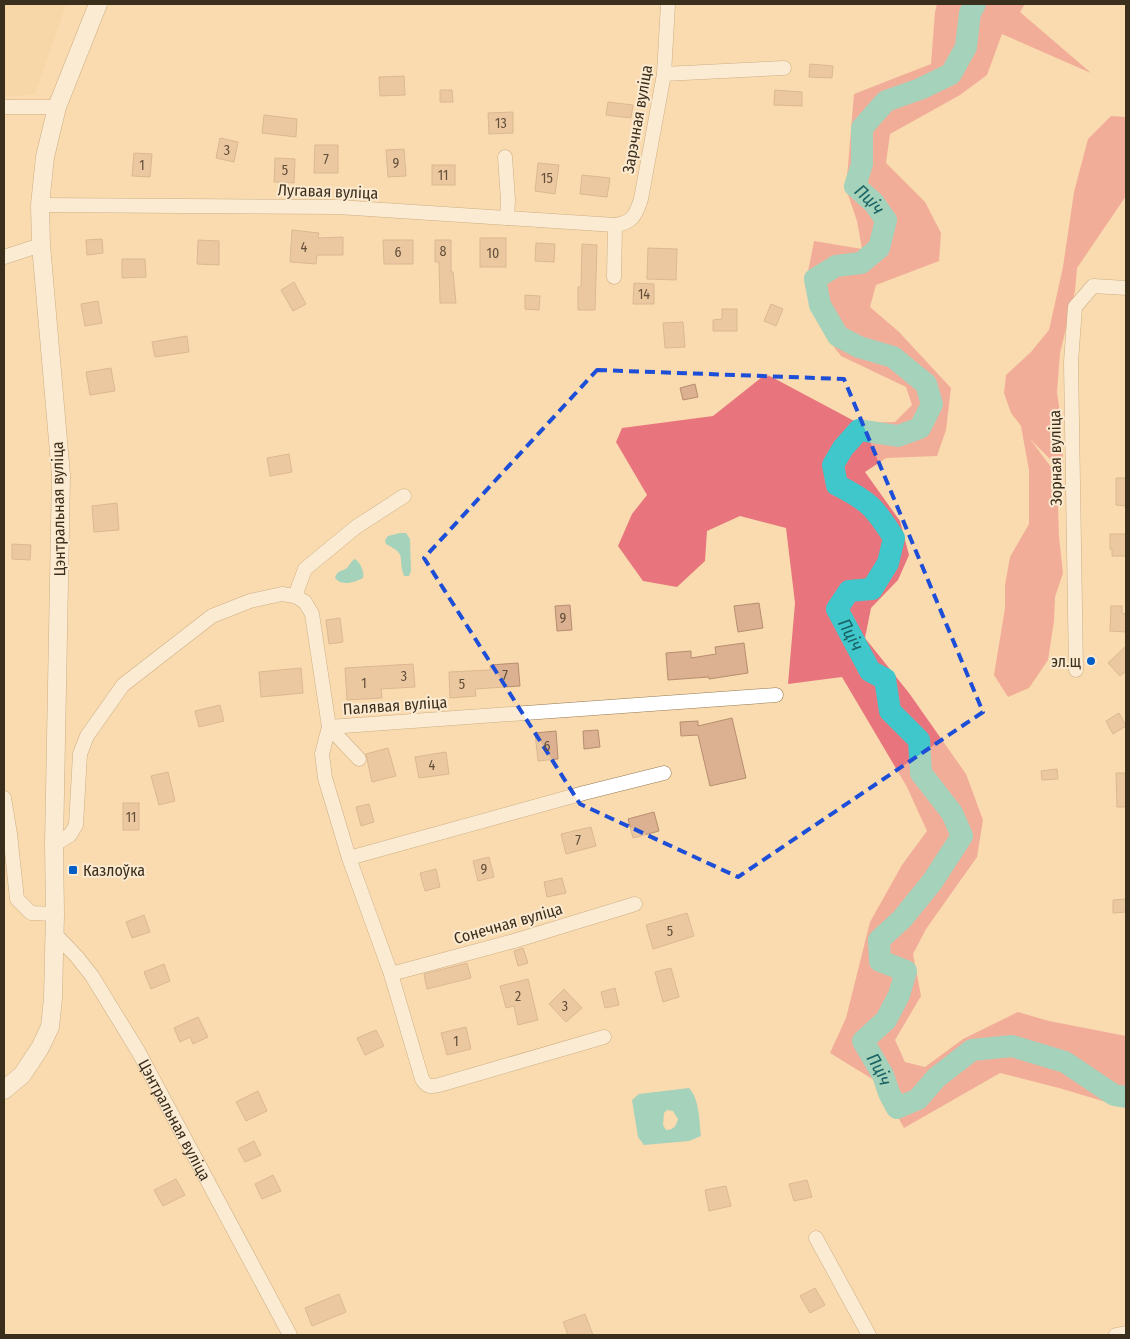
<svg xmlns="http://www.w3.org/2000/svg" width="1130" height="1339" viewBox="0 0 1130 1339" font-family="'Fira Sans Condensed',sans-serif">
<style>
.built{fill:#f3d19e}
.forest{fill:#e8757d}
.water{fill:#3fc7cb;fill-rule:evenodd}
.lines{fill:none;stroke-linecap:round;stroke-linejoin:round}
.river{stroke:#3fc7cb;stroke-width:22}
.building{fill:#dcb191;stroke:#b78e6f}
.minor-casing{stroke:#957a51;stroke-width:15}
.major-casing{stroke:#957a51;stroke-width:19}
.minor{stroke:#fff;stroke-width:14}
.major{stroke:#fff;stroke-width:18}
.marked{fill:none;stroke:#1d4ed8;stroke-width:4;stroke-dasharray:10 6;stroke-linejoin:round}
.poi-dot{fill:#025ec7;stroke:#fcead0;stroke-width:2}
.labels{text-anchor:middle;stroke-width:4;stroke-linejoin:round;paint-order:stroke}
.number-label{font-size:14px;fill:#624f3a}
.street-label{font-size:16px;fill:#3a2e1d;stroke:#fcead0}
.poi-label{font-size:16px;fill:#3a2e1d;stroke:#fcead0;text-anchor:end}
.water-label{font-size:18px;font-style:italic;fill:#196364;stroke:#fcead0}
</style>
<rect width="100%" height="100%" fill="#f9dbaf"/>
<path class="built" d="M4,4H66L35,94L4,97Z"/>
<g class="forest">
<path d="M937,4H1025L1020,12L1091,73L1002,34L987,75L960,95L890,134L886,163L925,202L941,233L939,261L876,285L870,307L899,332L951,388L946,430L937,456L886,458L865,472L900,521L909,555L898,580L871,608L865,638L909,693L966,774L983,820L977,857L926,929L913,954L921,996L895,1040L905,1062L925,1067L963,1039L1018,1012L1049,1021L1126,1036V1108L1059,1088L1000,1073L904,1128L879,1083L830,1053L846,1018L870,922L902,865L927,831L907,787L842,677L788,684L795,603L786,528L740,516L707,531L705,561L677,587L643,581L618,546L632,514L647,495L616,442L622,428L713,416L766,374L858,423L895,422L912,405L906,387L841,356L825,335L805,287L814,241L862,249L857,221L846,189L854,94L931,64L935,12Z"/>
<path d="M1111,116L1126,117V196L1077,268L1075,291L1060,353L1057,392L1062,429L1063,464L1050,459L1030,439L1060,479L1058,507L1059,537L1063,573L1055,597L1054,621L1048,660L1029,688L1008,697L994,675L1005,608V585L1010,557L1029,524V470L1021,426L1011,413L1004,393L1006,375L1031,352L1049,330L1063,267L1074,192L1088,139Z"/>
</g>
<g class="water">
<path d="M400,533H406L410,539L411,571L409,576H404C397,555 408,556 386,544L385,540L388,536Z"/>
<path d="M355,559C360,562 365,572 363,578C355,582 342,587 335,578C337,570 341,572 347,568C350,565 351,561 355,559Z"/>
<path d="M689,1088C700,1100 699,1121 701,1136L689,1141L644,1145L638,1137L632,1100L639,1094ZM667,1110L673,1111L678,1119C676,1126 674,1130 666,1130L663,1125L664,1113Z"/>
</g>
<g class="lines">
<path class="river" id="s1" d="M975,4L970,13L966,47L951,74L920,89L886,101L862,128V164L855,186L874,203L886,220L879,248L861,263L836,266L815,279L820,305L838,336L859,347L893,357L926,384L932,404L920,428L898,436L859,430L843,448L833,465L837,485C869,501 875,508 894,538L888,563L872,589L849,591L837,609L870,671L885,679L890,711L919,740L921,773L952,813L962,836L932,882L902,919L879,940L880,961L906,971L899,995L886,1020L863,1041L883,1075L889,1093L897,1108L918,1099L936,1078L972,1050L1012,1046L1065,1062L1114,1095L1126,1097"/>
</g>
<g class="building">
<path d="M810,64L833,66L832,78L809,77Z"/>
<path d="M404,76L405,95L380,96L379,77Z"/>
<path d="M440,90H452L453,102H440Z"/>
<path d="M775,90L802,92V106L774,105Z"/>
<path d="M608,102L633,105L631,118L606,115Z"/>
<path d="M513,112V133L489,134L488,113Z"/>
<path d="M264,115L297,119L296,137L262,133Z"/>
<path d="M220,138L238,142L234,162L216,158Z"/>
<path d="M315,145H338V173H314Z"/>
<path d="M404,149L406,176L388,177L386,150Z"/>
<path d="M134,153L152,154L150,177L132,176Z"/>
<path d="M275,158L295,159L294,183L274,182Z"/>
<path d="M538,163L559,165L555,194L535,191Z"/>
<rect x="432" y="165" width="23" height="20"/>
<path d="M582,175L610,178L607,197L580,194Z"/>
<path d="M292,230L319,233L318,238L343,237V255H317L316,264L290,262Z"/>
<rect x="480" y="238" width="26" height="29"/>
<path d="M102,239L103,253L87,255L86,240Z"/>
<path d="M198,240L219,241V265L197,264Z"/>
<path d="M383,240H413V264H384Z"/>
<path d="M435,240H451V272H453L456,303H440L439,262H435Z"/>
<path d="M536,243L555,244L554,262L535,261Z"/>
<path d="M582,244L597,245L595,310H578V287H581Z"/>
<path d="M648,248L677,249L676,280L647,279Z"/>
<path d="M122,259H145L146,277L122,278Z"/>
<path d="M294,282L306,304L293,311L281,290Z"/>
<path d="M634,283L654,284V304H633Z"/>
<path d="M525,295L540,296L539,310L525,309Z"/>
<path d="M98,301L102,323L85,326L81,304Z"/>
<path d="M771,304L783,309L776,326L764,321Z"/>
<path d="M722,309H737V331H713V320L722,319Z"/>
<path d="M683,322L685,347L665,348L663,323Z"/>
<path d="M187,336L189,352L155,357L152,342Z"/>
<path d="M111,368L115,391L90,395L86,372Z"/>
<path d="M695,384L698,397L683,400L680,388Z"/>
<path d="M289,454L292,472L270,476L267,458Z"/>
<path d="M1116,478H1126V506L1116,505Z"/>
<path d="M117,503L119,530L94,532L92,506Z"/>
<path d="M1110,534H1126V556H1112V549H1110Z"/>
<path d="M12,544L31,545L30,560L12,559Z"/>
<path d="M759,603L763,628L738,632L734,606Z"/>
<path d="M570,605L572,630L557,631L555,606Z"/>
<path d="M1111,606H1122V613L1126,614V632L1110,631Z"/>
<path d="M340,618L343,642L329,644L326,620Z"/>
<path d="M744,643L748,673L709,679V677L668,680L666,653L691,651V658L716,654L715,647Z"/>
<path d="M1126,646V671L1120,676L1108,663Z"/>
<path d="M518,663L520,686L475,689L476,696L450,698L449,672L490,670V665Z"/>
<path d="M413,664L415,687L381,689L382,698L347,700L345,668Z"/>
<path d="M301,668L303,693L261,697L259,672Z"/>
<path d="M220,705L224,721L199,727L195,711Z"/>
<path d="M1119,713L1126,726L1113,734L1106,721Z"/>
<path d="M732,718L746,778L710,786L698,735L681,736L680,722L698,721V726Z"/>
<path d="M598,730L600,747L584,749L583,731Z"/>
<path d="M556,731L558,759L538,761L535,733Z"/>
<path d="M388,748L396,776L372,782L366,754Z"/>
<path d="M446,752L449,774L419,778L415,757Z"/>
<path d="M1057,769L1058,779L1042,780L1041,771Z"/>
<path d="M168,772L175,801L159,805L151,776Z"/>
<path d="M1116,773H1126V807H1117Z"/>
<rect x="123" y="803" width="16" height="27"/>
<path d="M369,804L374,822L361,826L356,807Z"/>
<path d="M654,812L659,831L633,838L628,819Z"/>
<path d="M591,827L596,846L566,854L561,834Z"/>
<path d="M489,857L494,877L478,881L473,861Z"/>
<path d="M436,869L440,887L425,891L420,873Z"/>
<path d="M562,878L566,893L547,897L544,882Z"/>
<path d="M1126,899V912L1113,913V900Z"/>
<path d="M687,913L694,936L653,949L646,925Z"/>
<path d="M144,915L150,932L132,938L126,922Z"/>
<path d="M523,948L528,963L518,966L514,951Z"/>
<path d="M467,963L471,978L427,989L424,974Z"/>
<path d="M164,964L170,981L151,989L144,972Z"/>
<path d="M671,968L679,997L663,1002L655,972Z"/>
<path d="M528,979L538,1020L518,1025L514,1006L506,1008L500,986Z"/>
<path d="M615,988L619,1005L605,1008L601,992Z"/>
<path d="M564,989L582,1008L566,1022L549,1004Z"/>
<path d="M198,1017L208,1037L193,1044L190,1037L180,1042L174,1028Z"/>
<path d="M466,1027L471,1049L447,1055L441,1033Z"/>
<path d="M376,1030L384,1046L365,1055L357,1038Z"/>
<path d="M258,1091L267,1111L246,1121L236,1102Z"/>
<path d="M254,1141L261,1155L245,1162L238,1149Z"/>
<path d="M273,1175L281,1191L262,1199L255,1184Z"/>
<path d="M176,1179L185,1195L163,1206L154,1190Z"/>
<path d="M807,1180L812,1197L794,1201L789,1184Z"/>
<path d="M726,1186L731,1206L709,1211L705,1190Z"/>
<path d="M815,1288L825,1305L810,1313L800,1296Z"/>
<path d="M339,1294L346,1312L312,1326L305,1308Z"/>
<path d="M585,1314L593,1335H568L563,1322Z"/>
</g>
<g class="lines">
<defs>
<g id="minor">
<path d="M664,74L784,68"/>
<path d="M4,107H57"/>
<path d="M505,157L508,200L507,218"/>
<path d="M40,205L338,207L615,225C632,223 636,215 641,199L664,74L668,4"/>
<path d="M4,257L41,245"/>
<path d="M614,277L615,225"/>
<path d="M295,596L305,569L356,527L404,496"/>
<path d="M1076,670L1071,362L1075,307L1093,286L1126,288"/>
<path d="M329,727L322,754L325,778L349,858L391,974L422,1079C427,1087 430,1087 439,1085L604,1037"/>
<path d="M329,727L359,759"/>
<path d="M4,798L10,834L17,899L31,913L55,914"/>
<path d="M54,845L70,835L76,825L80,754L87,736L123,685L212,616L250,601L282,594L295,596L305,602L312,614L329,727L776,695"/>
<path d="M349,858L584,793L664,773"/>
<path id="s2" d="M55,934L77,957L92,976L138,1051L290,1335"/>
<path d="M391,974L514,941L635,904"/>
<path d="M816,1238L869,1335"/>
<path d="M1116,1335L1126,1333"/>
</g>
<path id="major" d="M4,1090L22,1075L40,1048L50,1027L53,998L55,914L54,845L61,475L41,245L40,205L45,157L57,107L98,4"/>
</defs>
<use href="#minor" class="minor-casing"/>
<use href="#major" class="major-casing"/>
<use href="#minor" class="minor"/>
<use href="#major" class="major"/>
</g>
<path d="M0 0H1130V1339H0ZM597,370L844,379L983,712L738,877L580,804L424,558Z" fill="#f9dbaf" fill-opacity=".55" fill-rule="evenodd"/>
<path class="marked" d="M597,370L844,379L983,712L738,877L580,804L424,558Z"/>
<g class="poi-dot">
<circle cx="1091" cy="661" r="5"/>
<rect x="68" y="865" width="10" height="10" rx="2.5"/>
</g>
<g class="labels">
<g class="number-label">
<text x="501" y="128">13</text>
<text x="227" y="155">3</text>
<text x="326" y="164">7</text>
<text x="396" y="168">9</text>
<text x="142" y="170">1</text>
<text x="285" y="175">5</text>
<text x="443" y="180">11</text>
<text x="547" y="183">15</text>
<text x="304" y="252">4</text>
<text x="443" y="256">8</text>
<text x="398" y="257">6</text>
<text x="493" y="258">10</text>
<text x="644" y="299">14</text>
<text x="563" y="623">9</text>
<text x="505" y="680">7</text>
<text x="404" y="681">3</text>
<text x="364" y="688">1</text>
<text x="462" y="689">5</text>
<text x="547" y="751">6</text>
<text x="432" y="770">4</text>
<text x="131" y="822">11</text>
<text x="578" y="845">7</text>
<text x="484" y="874">9</text>
<text x="670" y="936">5</text>
<text x="518" y="1001">2</text>
<text x="565" y="1011">3</text>
<text x="456" y="1046">1</text>
</g>
<g class="street-label">
<text transform="translate(637 119) rotate(-80)" y="6">Зарэчная вуліца</text>
<text transform="translate(328 191) rotate(2)" y="6">Лугавая вуліца</text>
<text transform="translate(1055 458) rotate(-91)" y="6">Зорная вуліца</text>
<text transform="translate(58 509) rotate(-91)" y="6">Цэнтральная вуліца</text>
<text transform="translate(395 705) rotate(-4)" y="6">Палявая вуліца</text>
<text transform="translate(508 923) rotate(-16)" y="6">Сонечная вуліца</text>
<text dy="6" stroke="none"><textPath href="#s2" startOffset="222">Цэнтральная вуліца</textPath></text>
</g>
<g class="poi-label">
<text x="1081" y="667">эл.щ</text>
<text x="83" y="876" text-anchor="start">Казлоўка</text>
</g>
<g class="water-label">
<text dy="6" stroke="none"><textPath href="#s1" startOffset="261">Пціч</textPath></text>
<text dy="6" stroke="none"><textPath href="#s1" startOffset="938">Пціч</textPath></text>
<text dy="6" stroke="none"><textPath href="#s1" startOffset="1478">Пціч</textPath></text>
</g>
</g>
<rect width="1130" height="1339" fill="none" stroke="#3a2e1d" stroke-width="10"/>
</svg>
